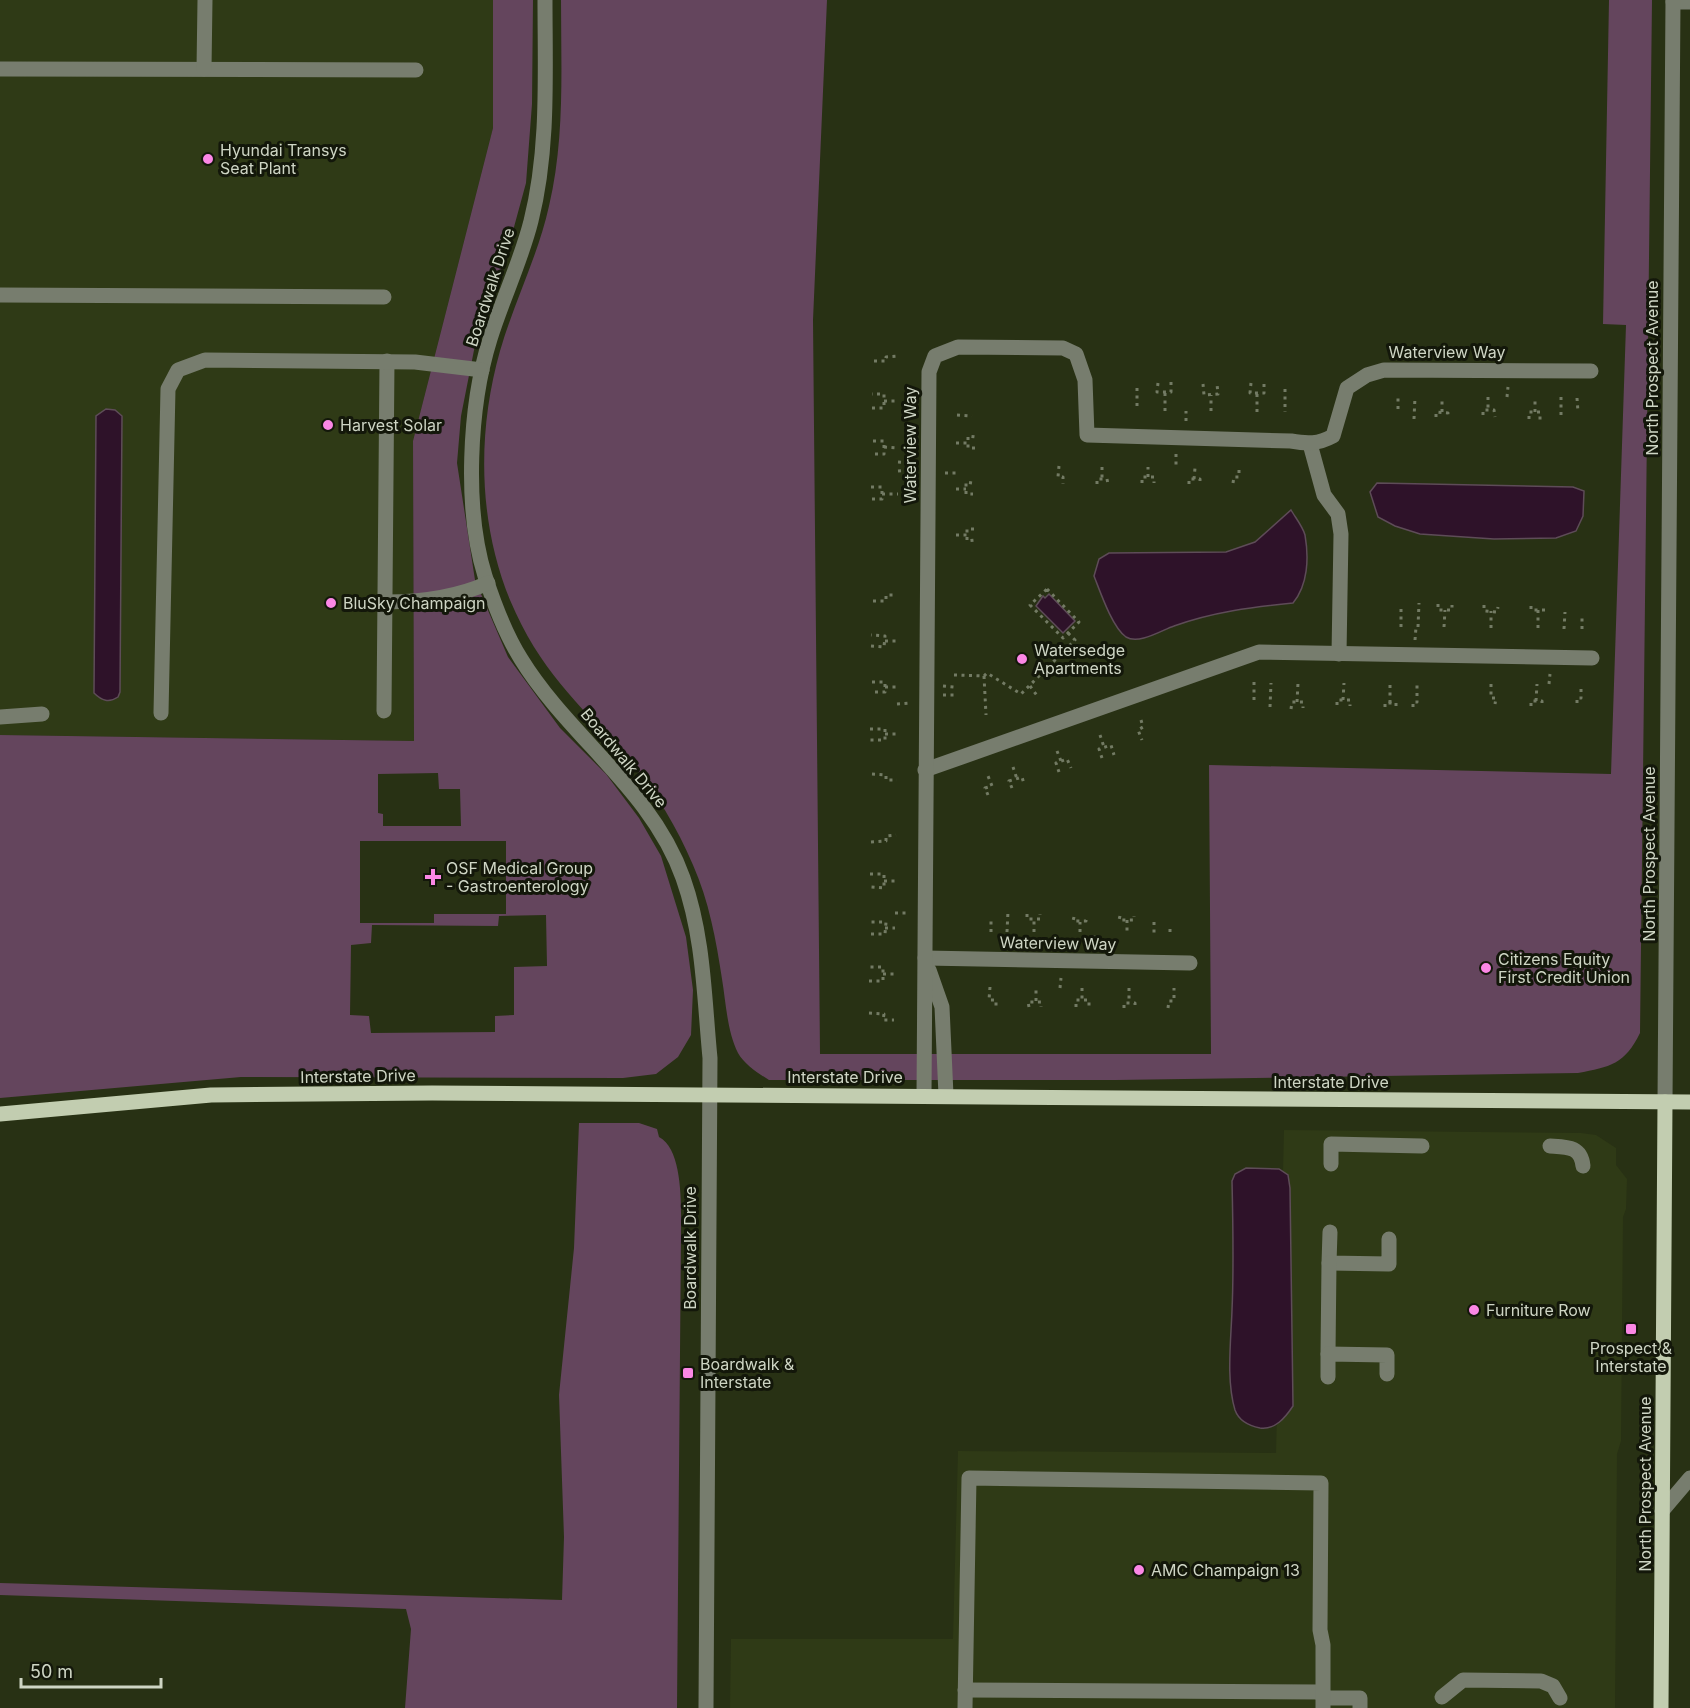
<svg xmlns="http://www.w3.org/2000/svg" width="1690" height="1708" viewBox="0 0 1690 1708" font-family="Inter,sans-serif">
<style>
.built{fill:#2f3a16}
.green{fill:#64455d;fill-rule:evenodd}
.water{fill:#2e1229;stroke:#5e4c58;stroke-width:1.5}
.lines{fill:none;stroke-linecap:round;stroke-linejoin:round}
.path{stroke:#737b64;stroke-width:3;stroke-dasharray:3 4.5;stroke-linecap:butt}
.minor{stroke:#777d6e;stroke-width:15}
.major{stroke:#c2cdb0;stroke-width:15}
.poi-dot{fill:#fb87e5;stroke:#13170a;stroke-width:2}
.labels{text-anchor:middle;stroke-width:6;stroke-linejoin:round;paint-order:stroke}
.poi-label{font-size:16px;fill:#ced5c4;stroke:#13170a;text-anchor:start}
.street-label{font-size:16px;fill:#ced5c4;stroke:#13170a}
</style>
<rect width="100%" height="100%" fill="#283114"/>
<g class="built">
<path d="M0,0H493V128L413,441L414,741L0,735Z"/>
<path d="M1284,1130L1581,1133L1596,1135L1616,1148V1165L1627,1179L1626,1209L1623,1217L1621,1441L1617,1454L1615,1708H730L731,1639H953L958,1451L1276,1453Z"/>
</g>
<g class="green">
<path d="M493,0H533L532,104L526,183L505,260L476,340L461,416L457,463L475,580L508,657L560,728L606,774L639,818L661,856L686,937L693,990L691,1035L678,1057L656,1074L623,1078L241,1077L0,1098V735L414,741L413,441L493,128ZM438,773L439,789H460L461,826H383V814L378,813V774ZM360,841H506V914H434V923H360ZM546,915L547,966L514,967V1015L495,1016V1032L371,1033L369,1016L350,1015L351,945L371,943L372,925L498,926L499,916Z"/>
<path d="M561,0H827L813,320L820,1054H1211L1209,765L1611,774L1626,325L1603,324L1609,0H1652L1640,1033C1625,1064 1610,1067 1578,1073L1116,1080H769C759,1074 744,1064 738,1053C727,1031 726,1003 722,979C716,940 709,901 693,865C676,825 653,787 624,755C576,700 540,671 510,600C478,522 477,432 500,351C514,302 538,256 549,206C565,139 561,68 561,0Z"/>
<path d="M579,1123H639L657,1129L659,1137C684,1150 681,1209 681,1235L677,1708H405L411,1629L406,1609L0,1595V1583L562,1600L564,1537L559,1395L574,1248Z"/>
</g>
<g class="water">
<path d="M106,409L115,410L122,416L120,692L118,697C109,703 102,701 94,693L96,416Z"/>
<path d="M1377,483L1573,487L1584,491L1583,516L1576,531L1556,538L1494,539L1420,534L1395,526L1378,517L1370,492Z"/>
<path d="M1291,510C1295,517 1303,527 1305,535C1309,558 1308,585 1293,603C1252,607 1213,612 1174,626C1162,630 1139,645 1126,637C1112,627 1100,591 1094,576L1099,559L1109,553L1226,552L1255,542Z"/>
<path d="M1049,594L1075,621L1063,633L1036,606L1043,596L1045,598Z"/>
<path d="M1246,1168L1279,1169L1288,1175L1290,1188L1293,1406C1285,1418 1275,1430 1260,1428C1250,1426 1239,1421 1235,1410C1226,1380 1231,1341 1232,1310C1234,1266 1233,1224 1232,1181L1235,1174Z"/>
</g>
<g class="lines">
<g class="path">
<path d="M874,361H886V357L899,356"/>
<path d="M1158,383L1157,392H1171V382"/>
<path d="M1251,383L1250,393H1264V382"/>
<path d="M1203,384L1204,395L1218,394L1217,384"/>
<path d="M1137,388V410"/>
<path d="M1285,389V412"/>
<path d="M1488,397V410"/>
<path d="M1507,397L1508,387"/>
<path d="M1561,397V417"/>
<path d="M1577,398L1578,412"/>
<path d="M884,401H898"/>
<path d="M872,408H884V394H872"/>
<path d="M1398,409V397"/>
<path d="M1165,411V392"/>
<path d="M1211,411V395"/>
<path d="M1257,412V393"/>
<path d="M1442,412V397"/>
<path d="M1535,412V397"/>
<path d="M957,415L972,416"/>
<path d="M1483,415V410H1494L1495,417"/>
<path d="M1436,417V412L1448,413L1447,418"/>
<path d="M1414,419L1415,397"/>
<path d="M1529,419V412H1540V420"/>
<path d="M1186,421V411"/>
<path d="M873,441H884V454H875"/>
<path d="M956,443H968"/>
<path d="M884,447L898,448"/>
<path d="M975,448H968V436L976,437"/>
<path d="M1176,454V468"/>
<path d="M898,462L912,463"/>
<path d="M1059,466L1058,477H1063V484"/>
<path d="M1102,467V479"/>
<path d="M898,471L911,470"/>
<path d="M945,473H956"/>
<path d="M1148,477V467"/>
<path d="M1194,479L1195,468"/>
<path d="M972,483L966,482V494H973"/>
<path d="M1142,483V477H1154V483"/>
<path d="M1233,483L1234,477H1239V468"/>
<path d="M1097,484V479H1107L1108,484"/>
<path d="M1189,484V479H1200V484"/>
<path d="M871,487H882V499H872"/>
<path d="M956,489H966"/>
<path d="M882,494H898"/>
<path d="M974,529H967V541L976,540"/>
<path d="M956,535H967"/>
<path d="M1047,589L1079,622L1063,638L1030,605Z"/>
<path d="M873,601H886V595H897"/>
<path d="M1438,604V610H1452V605"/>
<path d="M1484,605V611L1497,612L1498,607"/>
<path d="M1531,606V610H1545V606"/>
<path d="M1401,627V609"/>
<path d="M1418,627L1419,603"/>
<path d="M1444,627L1445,610"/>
<path d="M1491,628V611"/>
<path d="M1538,628V610"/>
<path d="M1564,629L1565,612"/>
<path d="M1582,629V615"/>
<path d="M1415,640L1416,627"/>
<path d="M885,641H897"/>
<path d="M871,646L884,647L885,636L871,635"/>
<path d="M954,675L984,676L986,715"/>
<path d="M984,676L987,673L1021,694L1075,640L1068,633"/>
<path d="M872,682H885V692H873"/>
<path d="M1491,684V698H1496L1495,704"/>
<path d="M1549,684L1550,674"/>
<path d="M943,686L954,687"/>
<path d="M1030,686L1038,697"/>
<path d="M885,687H897"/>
<path d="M943,695H954"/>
<path d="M1254,700V682"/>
<path d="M1343,700L1344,683"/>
<path d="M1536,701L1537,684"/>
<path d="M1297,702L1298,683"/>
<path d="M1390,703V684"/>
<path d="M1577,703V698H1581V685"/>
<path d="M897,704L910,703"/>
<path d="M1337,705V700H1350V706"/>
<path d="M1531,706V701H1542V706"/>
<path d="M1270,707L1271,683"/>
<path d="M1385,707V703H1396V709"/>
<path d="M1413,707V702H1417V684"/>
<path d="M1291,709L1292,702H1303V708"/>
<path d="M1141,720L1143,727L1138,730L1142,740"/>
<path d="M870,729H885V740H870"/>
<path d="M885,734H897"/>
<path d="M1100,735L1104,747"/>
<path d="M1057,751L1061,761"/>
<path d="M1102,758L1099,749L1111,745L1114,755"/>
<path d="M1013,767L1017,779"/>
<path d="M1059,772L1056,763L1067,759L1071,768"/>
<path d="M872,774L886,775V780H897"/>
<path d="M1012,788L1009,781L1022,777L1024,784"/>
<path d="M988,795L985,788L992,786L988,776"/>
<path d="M871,842L886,841V836L896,835"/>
<path d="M870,874H884V888L871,887"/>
<path d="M884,881H896"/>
<path d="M895,913H908"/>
<path d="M1027,914V919H1040V914"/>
<path d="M1120,916L1119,920H1134V916"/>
<path d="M1074,917L1073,921H1086V917"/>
<path d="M1127,920V932"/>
<path d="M1154,922V933"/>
<path d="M885,928H895"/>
<path d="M991,932V921"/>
<path d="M1007,932L1008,911"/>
<path d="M1034,932V919"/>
<path d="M1080,932V922"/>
<path d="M1170,932V925"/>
<path d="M871,934H885L886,922H871"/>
<path d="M1094,946V932"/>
<path d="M883,974H895"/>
<path d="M869,981H883V967H869"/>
<path d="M990,987L989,1000H996V1007"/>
<path d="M1060,988L1061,978"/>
<path d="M1082,988V1000"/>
<path d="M1129,988V1002"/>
<path d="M1036,1001V988"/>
<path d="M1029,1007L1028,1002H1041V1007"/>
<path d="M1076,1007V1000H1089V1007"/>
<path d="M1124,1008V1003H1135V1008"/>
<path d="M1168,1008L1169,1001H1174V988"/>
<path d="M869,1013L884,1014L883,1020H894"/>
</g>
<g class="minor">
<path d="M545,0C545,74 549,149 531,221C521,261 502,300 490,339C469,406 464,509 485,576C494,604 506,635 521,659C569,737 652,790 683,878C704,937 704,997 710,1058L706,1708"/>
<path d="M1673,2H1690"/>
<path d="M0,69L416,70"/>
<path d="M204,69L205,0"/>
<path d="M0,295L384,297"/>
<path d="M1310,444L1324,495L1338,514L1341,534L1339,654"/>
<path d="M385,602C421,602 455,598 488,583"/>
<path d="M384,711L387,361"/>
<path d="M161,713L168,389L178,370L205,360L415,362L482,370"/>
<path d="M0,717L42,714"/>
<path d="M925,770L1259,652L1592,658"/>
<path d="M925,958L1190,963"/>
<path d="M929,970L942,1007L946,1095"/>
<path d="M924,1096L929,372L935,356L958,347L1063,348L1076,354L1085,380L1087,435L1291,441C1308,444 1318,444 1333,436L1347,388L1367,375L1384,370L1591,371"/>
<path d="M1665,1102L1673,0"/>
<path d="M1550,1146C1567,1147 1581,1146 1583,1166"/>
<path d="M1331,1164V1144L1422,1146"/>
<path d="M1330,1232L1329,1263L1389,1264V1239"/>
<path d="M1328,1354L1329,1263"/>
<path d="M1328,1377V1354L1387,1355V1374"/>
<path d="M1662,1511L1690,1478"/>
<path d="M965,1690L1323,1692"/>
<path d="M1442,1697L1463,1680L1541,1681L1553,1686L1560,1698"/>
<path d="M1323,1698H1360V1708"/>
<path d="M965,1708L969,1478L1321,1483L1320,1630L1323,1645V1708"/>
</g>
<g class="major">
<path d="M0,1114L211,1095L432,1093L1690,1102"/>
<path d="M1661,1708L1665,1102"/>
</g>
</g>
<g class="poi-dot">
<circle cx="208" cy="159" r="6"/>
<circle cx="328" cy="425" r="6"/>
<circle cx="331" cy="603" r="6"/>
<circle cx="1022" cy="659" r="6"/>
<path d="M430 868h6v6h6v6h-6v6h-6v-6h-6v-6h6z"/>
<circle cx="1486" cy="968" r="6"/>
<circle cx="1474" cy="1310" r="6"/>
<rect x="1625" y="1323" width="12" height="12" rx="3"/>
<rect x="682" y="1367" width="12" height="12" rx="3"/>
<circle cx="1139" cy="1570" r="6"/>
</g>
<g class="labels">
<g class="poi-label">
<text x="220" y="156">Hyundai Transys<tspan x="220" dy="18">Seat Plant</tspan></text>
<text x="340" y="431">Harvest Solar</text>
<text x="343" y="609">BluSky Champaign</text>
<text x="1034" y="656">Watersedge<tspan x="1034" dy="18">Apartments</tspan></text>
<text x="446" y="874">OSF Medical Group<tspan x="446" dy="18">- Gastroenterology</tspan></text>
<text x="1498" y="965">Citizens Equity<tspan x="1498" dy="18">First Credit Union</tspan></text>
<text x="1486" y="1316">Furniture Row</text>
<text x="1631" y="1354" text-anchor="middle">Prospect &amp;<tspan x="1631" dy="18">Interstate</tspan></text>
<text x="700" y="1370">Boardwalk &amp;<tspan x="700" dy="18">Interstate</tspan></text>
<text x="1151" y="1576">AMC Champaign 13</text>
</g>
<g class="street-label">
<text transform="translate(490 287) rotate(-72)" y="6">Boardwalk Drive</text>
<text x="1447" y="358">Waterview Way</text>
<text transform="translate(1652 368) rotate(-90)" y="6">North Prospect Avenue</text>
<text transform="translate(910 445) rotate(-90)" y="6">Waterview Way</text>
<text transform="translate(624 758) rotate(50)" y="6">Boardwalk Drive</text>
<text transform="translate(1649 854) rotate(-90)" y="6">North Prospect Avenue</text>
<text transform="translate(1058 943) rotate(1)" y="6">Waterview Way</text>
<text transform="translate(358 1076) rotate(-1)" y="6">Interstate Drive</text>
<text x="845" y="1083">Interstate Drive</text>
<text x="1331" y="1088">Interstate Drive</text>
<text transform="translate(690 1248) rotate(-90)" y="6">Boardwalk Drive</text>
<text transform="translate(1645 1484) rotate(-90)" y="6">North Prospect Avenue</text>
</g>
</g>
<path d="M21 1678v9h140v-9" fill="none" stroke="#ced5c4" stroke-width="3"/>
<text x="30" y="1678" font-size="18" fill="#ced5c4" stroke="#13170a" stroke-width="4.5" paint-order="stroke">50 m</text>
</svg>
